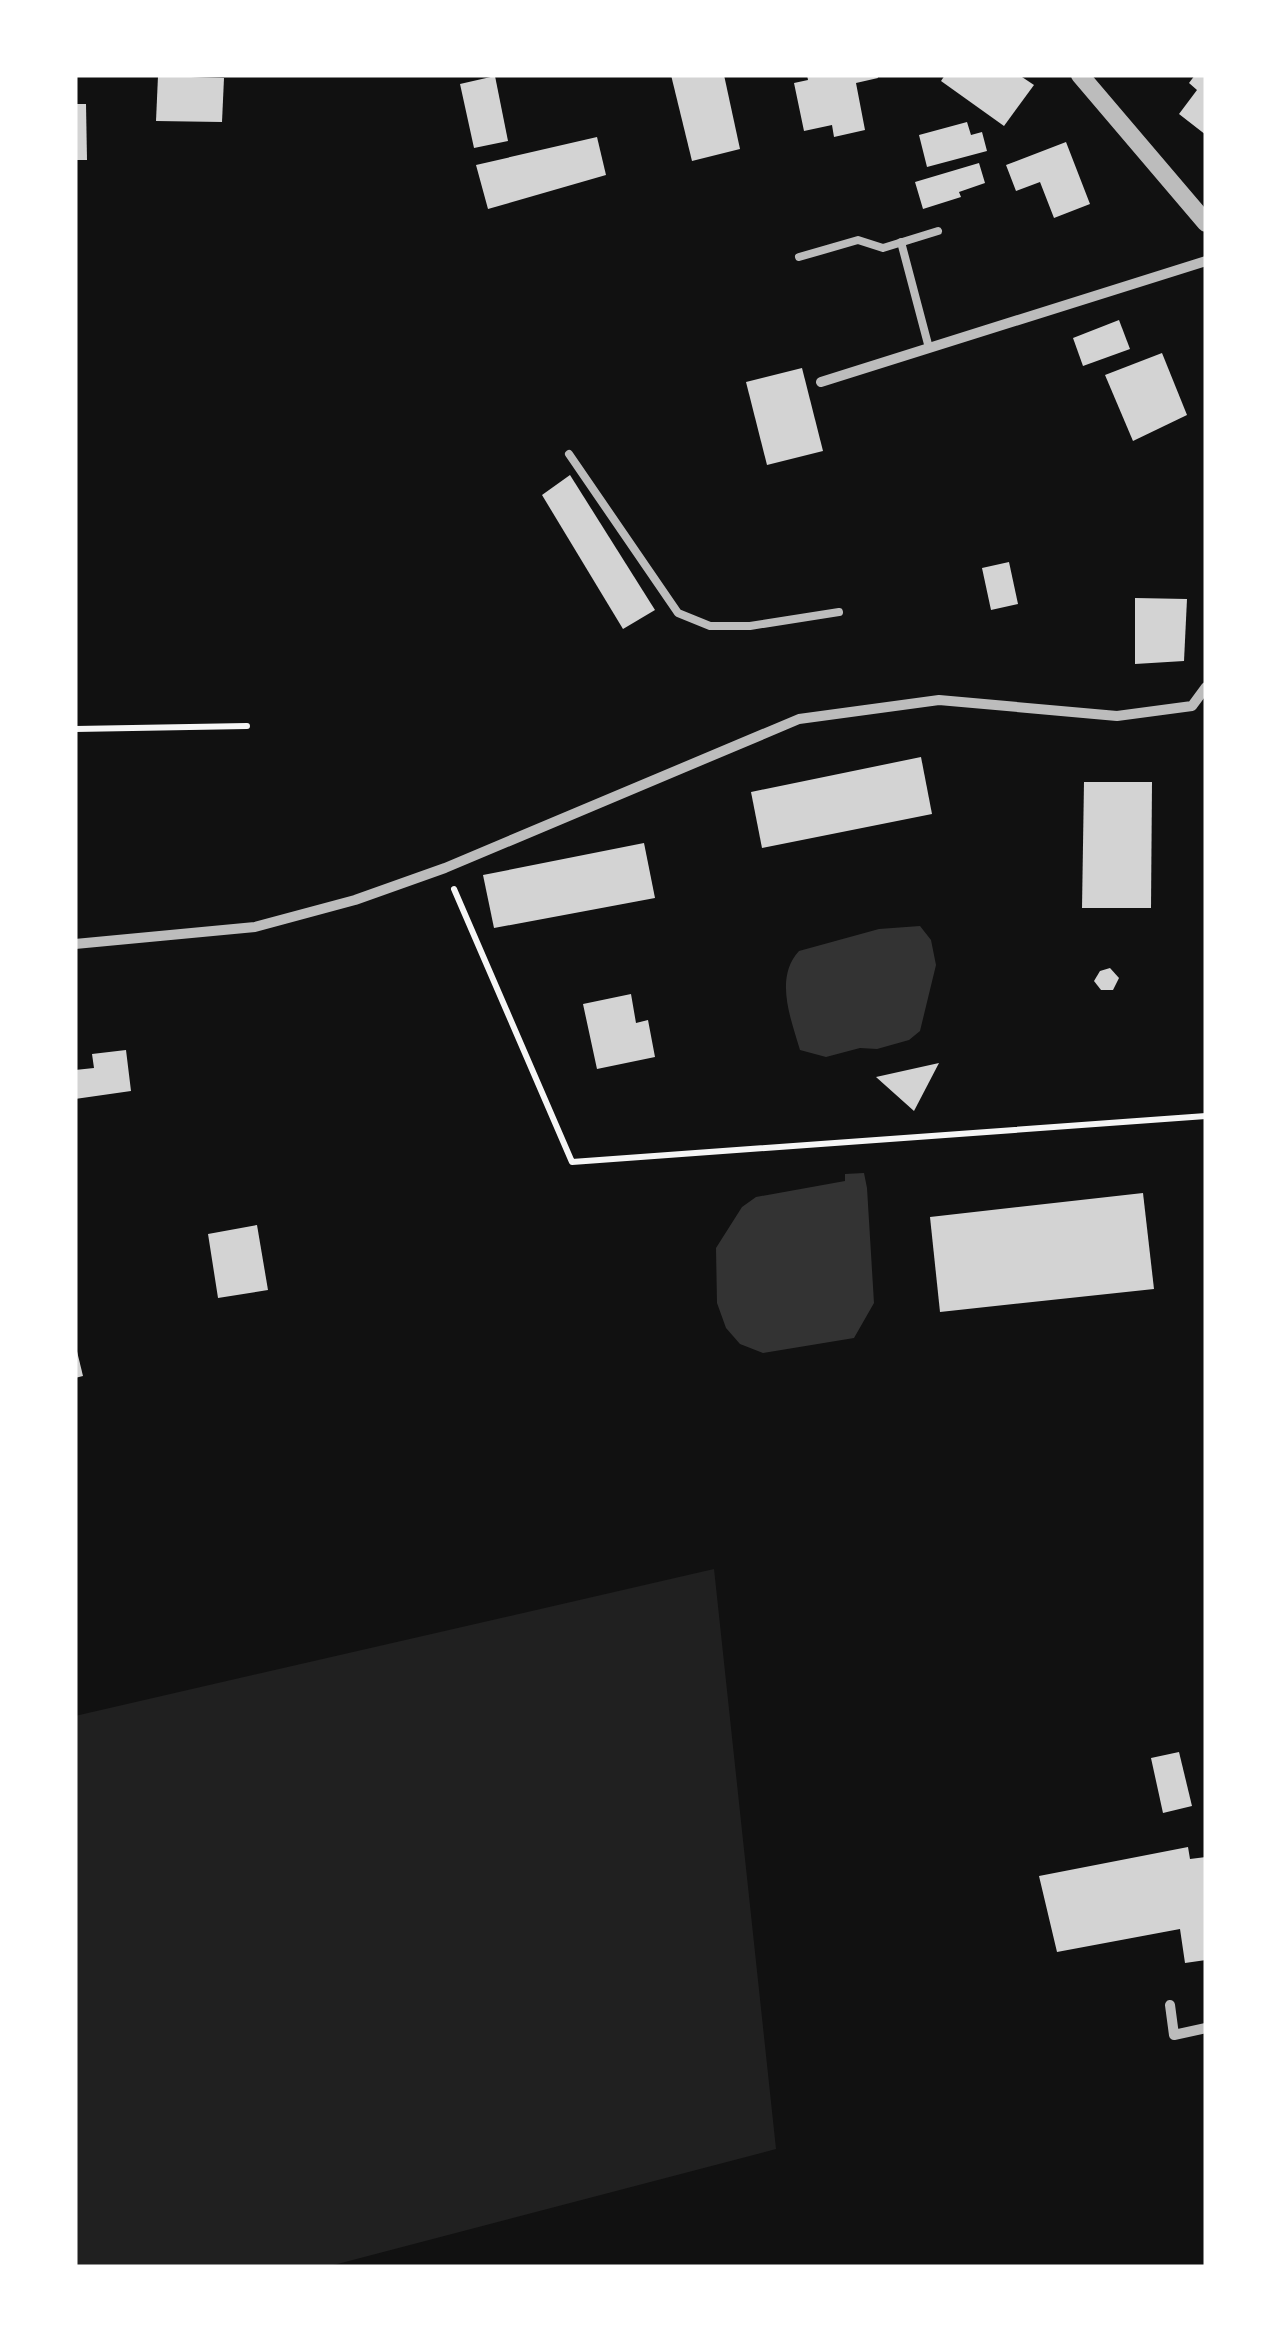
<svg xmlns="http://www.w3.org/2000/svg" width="1281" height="2342" viewBox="0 0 1281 2342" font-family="'Nunito Sans',sans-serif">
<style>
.green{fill:#202020}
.water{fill:#333}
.building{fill:#d3d3d3}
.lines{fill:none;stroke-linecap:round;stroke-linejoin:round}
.path{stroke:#f5f5f5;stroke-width:6}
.service{stroke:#bcbcbc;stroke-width:8}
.minor{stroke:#bcbcbc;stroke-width:10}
.tertiary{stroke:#bcbcbc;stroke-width:18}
</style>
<rect width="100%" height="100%" fill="#111"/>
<path class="green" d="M714,1569L776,2149L326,2267H75V1716Z"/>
<g class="water">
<path d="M920,926L931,940L936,965L920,1031L909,1040L877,1049L860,1048L826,1057L800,1050C791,1019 774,978 799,951L879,929Z"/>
<path d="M864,1173L867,1188L874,1303L854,1338L763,1353L740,1344L726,1328L717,1303L716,1248L742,1207L756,1197L845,1181V1174Z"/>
</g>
<g class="building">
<path d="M671,75H724L740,149L692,161Z"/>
<path d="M807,75H877L878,78L856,83L865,130L834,137L832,125L804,131L794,83L808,80Z"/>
<path d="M945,75H1019L1034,85L1004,126L941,81Z"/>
<path d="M1195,75H1206V135L1179,114L1197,90L1189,83Z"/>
<path d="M158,76L224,78L222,122L156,121Z"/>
<path d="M495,76L508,141L474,148L460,84Z"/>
<path d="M75,104H86L87,160H75Z"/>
<path d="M967,122L971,135L982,132L987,151L927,167L919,135Z"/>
<path d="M597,137L606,175L488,209L476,165Z"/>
<path d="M1066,142L1090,204L1054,218L1040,182L1016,191L1006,165Z"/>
<path d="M979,163L985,183L959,192L961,197L923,209L915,182Z"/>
<path d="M1119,320L1130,349L1083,366L1073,338Z"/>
<path d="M1162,353L1187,415L1133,441L1105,375Z"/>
<path d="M802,368L823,451L767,465L746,382Z"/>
<path d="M570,475L655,610L623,629L542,495Z"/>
<path d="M1009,562L1018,604L991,610L982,568Z"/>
<path d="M1135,598L1187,599L1184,661L1135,664Z"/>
<path d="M921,757L932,814L762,848L751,792Z"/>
<path d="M1084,782H1152L1151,908H1082Z"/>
<path d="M644,843L655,898L494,928L483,875Z"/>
<path d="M1110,968L1119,978L1113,990H1101L1094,981L1100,971Z"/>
<path d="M631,994L636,1023L648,1020L655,1057L597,1069L583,1004Z"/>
<path d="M126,1050L131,1091L75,1099V1070L94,1068L92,1054Z"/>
<path d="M939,1063L914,1111L876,1077Z"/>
<path d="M1143,1193L1154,1289L940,1312L930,1217Z"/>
<path d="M257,1225L268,1290L218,1298L208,1234Z"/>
<path d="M75,1343L83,1376L75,1378Z"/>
<path d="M1179,1752L1192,1806L1163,1813L1151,1758Z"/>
<path d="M1188,1847L1190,1859L1206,1857V1960L1185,1963L1180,1929L1057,1952L1039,1876Z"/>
</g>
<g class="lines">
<g class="path">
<path d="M75,729L247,726"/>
<path d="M454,889L572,1162L1206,1116"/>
</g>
<g class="service">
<path d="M901,242L929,348"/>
<path d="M799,257L858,240L883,248L938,231"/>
<path d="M569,454L678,613L710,626H750L839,612"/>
</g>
<g class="minor">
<path d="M821,382L1206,261"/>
<path d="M75,944L255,927L355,900L445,868L799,719L939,700L1117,716L1192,706L1206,687"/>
<path d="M1170,2005L1174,2035L1206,2028"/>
</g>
<path class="tertiary" d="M1080,75L1206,223"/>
</g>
<rect width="1281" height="2342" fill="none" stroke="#ffffff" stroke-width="155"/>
</svg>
